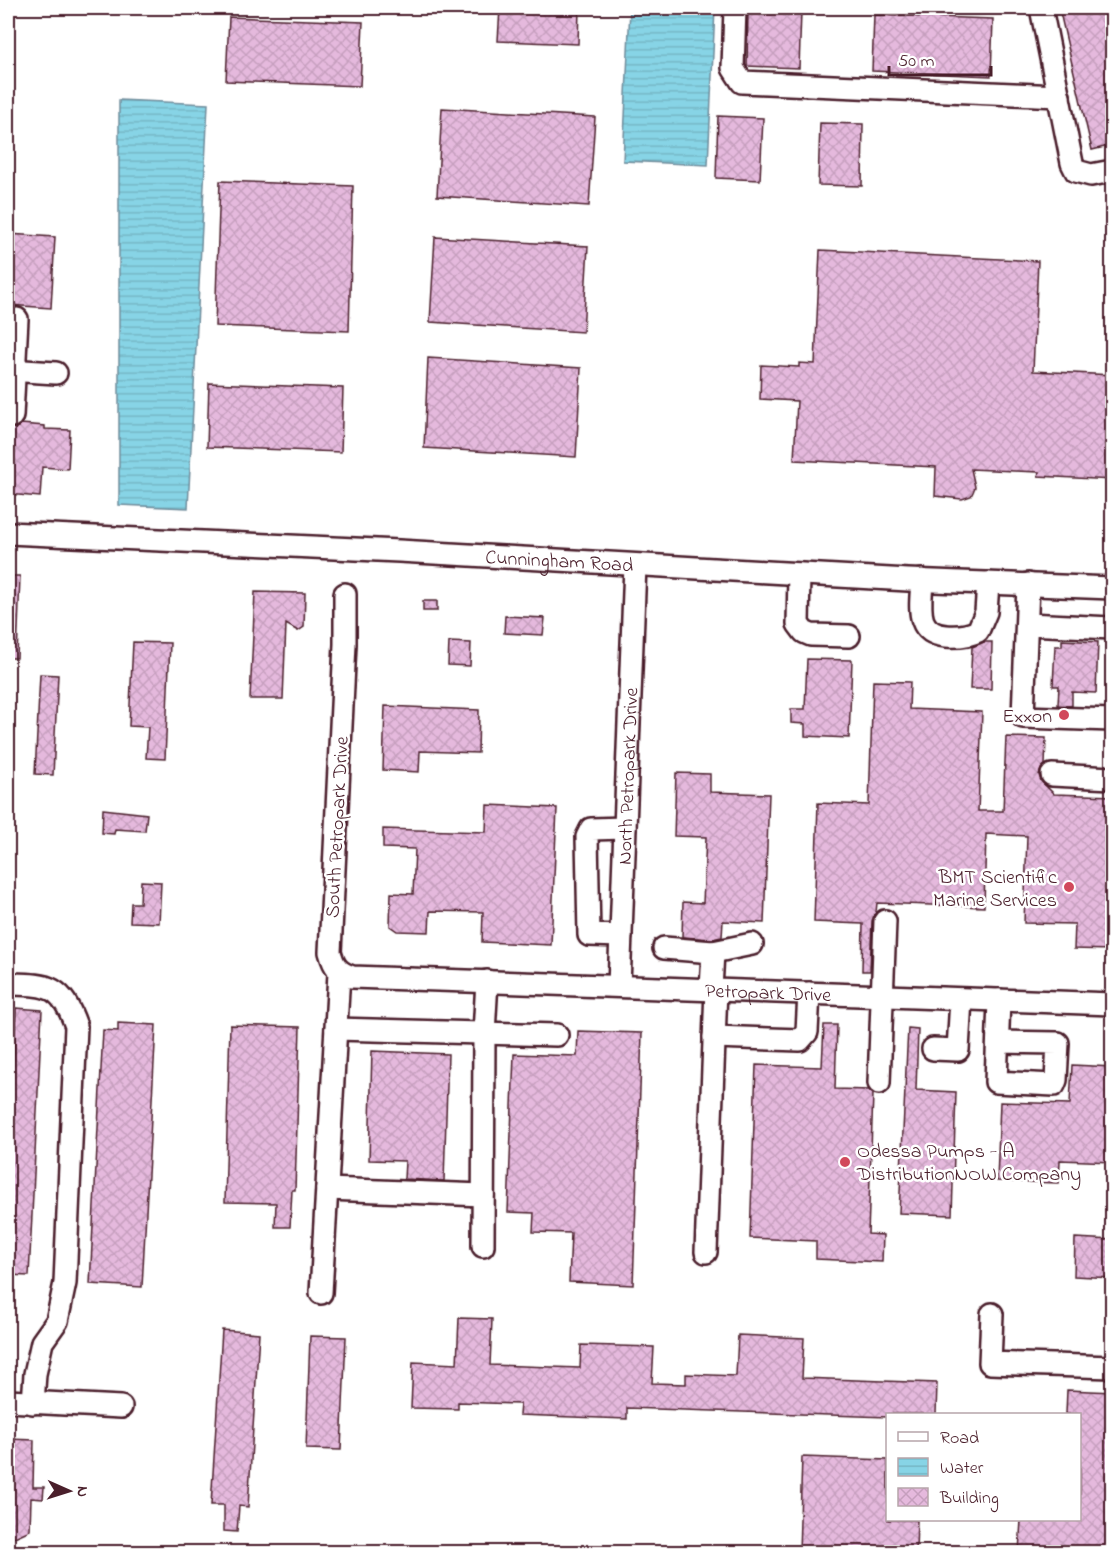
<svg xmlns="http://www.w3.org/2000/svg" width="1120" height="1560" viewBox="0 0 1120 1560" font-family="'Indie Flower',sans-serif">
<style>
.water{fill:url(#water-rules);stroke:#6f8c9b;stroke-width:1.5}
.building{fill:url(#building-cross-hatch);stroke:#4a1f2b;stroke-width:1.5}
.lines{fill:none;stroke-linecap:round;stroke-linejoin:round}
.minor-casing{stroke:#4a1f2b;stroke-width:26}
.minor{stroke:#fff;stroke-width:21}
.poi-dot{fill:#d1495b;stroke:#fff;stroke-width:2}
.labels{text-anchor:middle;stroke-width:5;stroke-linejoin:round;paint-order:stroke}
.street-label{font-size:20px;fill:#4a1f2b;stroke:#fff}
.poi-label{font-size:20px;fill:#4a1f2b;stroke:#fff;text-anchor:end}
</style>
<defs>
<pattern id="water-rules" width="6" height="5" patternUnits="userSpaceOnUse" patternTransform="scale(1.5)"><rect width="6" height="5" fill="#87d4e6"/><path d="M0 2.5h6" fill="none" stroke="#76b6c5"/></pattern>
<pattern id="building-cross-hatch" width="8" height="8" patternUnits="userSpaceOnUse" patternTransform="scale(1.5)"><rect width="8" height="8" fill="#e5b9dd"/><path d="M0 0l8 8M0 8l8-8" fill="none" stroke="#c69fbe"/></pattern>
</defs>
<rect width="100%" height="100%" fill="#fff"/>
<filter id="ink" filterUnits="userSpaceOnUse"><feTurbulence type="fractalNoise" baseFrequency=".0167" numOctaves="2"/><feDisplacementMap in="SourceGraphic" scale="12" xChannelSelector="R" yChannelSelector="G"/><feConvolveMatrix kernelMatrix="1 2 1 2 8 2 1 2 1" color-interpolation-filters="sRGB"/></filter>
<g filter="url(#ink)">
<g class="water">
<path d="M264,8H348V12Z"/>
<path d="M630,8H715L708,165L623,161Z"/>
<path d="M119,100L208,104L188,508L119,505Z"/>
</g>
<g class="building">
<path d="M500,8H579L578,44L498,41Z"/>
<path d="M1059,8H1113V145L1092,150Z"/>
<path d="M748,10L801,12L799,68L747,66Z"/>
<path d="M874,15L993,19L991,76L872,71Z"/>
<path d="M229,17L363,22L360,86L226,81Z"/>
<path d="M442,108L595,117L589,206L437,196Z"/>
<path d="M718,116L763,118L760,180L716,178Z"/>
<path d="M820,123L863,124L862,186L818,185Z"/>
<path d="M220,181L353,186L349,331L215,326Z"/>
<path d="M8,234L55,237L51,308L8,305Z"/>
<path d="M435,237L588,246L583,332L430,322Z"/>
<path d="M820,250L1038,261L1033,371L1113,375V480L1038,476L1039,472L971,469L975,487L973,492L971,496L962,499L935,496L936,467L794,460L797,401L760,399L761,365L799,367V363L815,364Z"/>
<path d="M428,358L581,368L576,457L424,448Z"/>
<path d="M209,383L343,388L341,452L207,447Z"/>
<path d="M21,424L45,426V429L70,430L68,469L42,467L40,497L8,494V428H17Z"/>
<path d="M8,576H20L17,658H8Z"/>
<path d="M255,592L305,593L304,627L298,631L286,624L283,699H250Z"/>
<rect x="423" y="601" width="14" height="10"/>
<path d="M505,616L545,618L543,635L504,633Z"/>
<path d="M1062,640L1098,642L1096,693L1072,692V706L1058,705L1059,686H1053L1055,646H1062Z"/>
<path d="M133,642L170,643L165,759L146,758L148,727L129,726Z"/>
<path d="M449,642L471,643L470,666L448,665Z"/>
<path d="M984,642H992L991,689H970L972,647Z"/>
<path d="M807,659L852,660L849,738L805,736V724L791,723V709H805Z"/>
<path d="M40,674L58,675L53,775L35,774Z"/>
<path d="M873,681L910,682L909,709L982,712L978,811H1003L1006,737L1046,738L1045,765L1041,769L1039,775L1041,781L1054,794L1113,796V950L1074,949L1075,924L1024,923L1027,836L986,834L984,907L877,903L876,912L872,921L870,971H862L863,924L814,922L818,803L869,805Z"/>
<path d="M385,706L479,710L478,753L420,751L419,772L383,770Z"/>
<path d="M676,773L710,774V792L769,794L764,923L723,921L722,937L712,939L682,937L683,902L703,903L706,837L674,836Z"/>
<path d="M487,805L557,808L551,945L482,942L483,912L430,911L429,932L397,931L390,926L391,893L413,894L415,849L383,848V829L486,832Z"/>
<path d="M103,809L147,814L145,831L115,829L114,834L102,833Z"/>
<path d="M141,881L161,882L159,923L130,922L131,903H140Z"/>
<path d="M16,1008L42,1010L29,1276L8,1275V1188Z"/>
<path d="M118,1023L156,1025L142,1287L90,1284L103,1030L118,1031Z"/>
<path d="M230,1025L300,1027L295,1190H292L290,1227H275L276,1203L225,1202Z"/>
<path d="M824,1025H837L835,1089L869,1090L873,1094L868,1234L883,1235L882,1262L816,1259V1241L750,1238L756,1065L822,1067Z"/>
<path d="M908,1028L918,1029L916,1090L956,1092L952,1215L899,1213Z"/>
<path d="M578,1031L642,1033L633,1285L569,1282L571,1233L533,1232L534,1213L508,1212L514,1054L577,1056Z"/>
<path d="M372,1051L448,1054L444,1181L404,1179L405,1161L369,1160Z"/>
<path d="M1072,1065L1113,1067V1162L1060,1160L1059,1183L997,1181L1000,1102L1070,1104Z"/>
<path d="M1075,1238L1113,1240V1278L1074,1276Z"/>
<path d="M459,1318L492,1319L490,1365L580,1368L581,1345L654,1347L652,1383L686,1384V1374L736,1376L738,1335L804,1338L802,1378L937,1383L936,1414H888V1417L627,1408V1419L519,1415L520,1404L458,1402V1409L411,1408L413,1362L457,1364Z"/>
<path d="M222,1330L259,1333L248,1507L239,1506L237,1532L224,1531V1505H211Z"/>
<path d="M310,1336L346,1337L341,1450L306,1449Z"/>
<path d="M1067,1390L1113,1392V1501H1110L1109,1552H1019L1021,1520H1080V1414H1066Z"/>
<path d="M8,1439L34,1440L33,1487H44L43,1499L31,1498L30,1530L8,1540Z"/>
<path d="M802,1457L888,1460V1520H917L916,1552H799Z"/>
</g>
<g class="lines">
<defs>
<g id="minor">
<path d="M735,8L733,68L742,82L1059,96"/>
<path d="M1041,8L1072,163L1076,171L1091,175L1112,171"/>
<path d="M8,370L56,373"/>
<path d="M12,416L17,319"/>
<path id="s1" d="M8,533L399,551L908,580L1112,588"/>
<path d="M799,574L798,624L804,632L811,635L849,636"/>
<path d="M922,580C921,605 914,633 946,636C958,637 968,636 978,631L986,612L988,583"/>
<path d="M1028,584L1023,717L1112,720"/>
<path id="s2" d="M345,594V644L330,952C334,967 338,972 352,977L1112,1004"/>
<path d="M1027,624L1112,628"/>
<path d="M1052,775L1112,778"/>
<path d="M621,936L589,935L587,837L591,829L625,828"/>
<path d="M664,948L713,952L711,989"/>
<path d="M713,952L752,944"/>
<path d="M8,984C49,985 61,984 76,1026L65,1283L57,1321L42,1342L35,1374L33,1403"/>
<path id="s3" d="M619,986L635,565"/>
<path d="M336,1029L557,1035"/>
<path d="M714,1037L800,1040L807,1032L809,993"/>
<path d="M998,1042L1058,1043L1056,1080L1054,1085L996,1082L999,1000"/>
<path d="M933,1049L958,1050L961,999"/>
<path d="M879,1083L885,921"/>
<path d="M327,1189L483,1195"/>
<path d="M483,1246L484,1033L487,981"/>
<path d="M706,1252L716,989"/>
<path d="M321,1293L339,973"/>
<path d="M992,1314L990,1363L1112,1367"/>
<path d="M8,1401L121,1407"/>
</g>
</defs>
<use href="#minor" class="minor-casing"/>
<use href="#minor" class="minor"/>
</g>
</g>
<g class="poi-dot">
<circle cx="1064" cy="715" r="6"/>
<circle cx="1069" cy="887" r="6"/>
<circle cx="845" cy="1162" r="6"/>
</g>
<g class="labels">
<g class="street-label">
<text dy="7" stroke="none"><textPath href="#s1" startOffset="552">Cunningham Road</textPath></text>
<text dy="7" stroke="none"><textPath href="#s3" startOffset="210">North Petropark Drive</textPath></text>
<text transform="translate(336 827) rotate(-87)" y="7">South Petropark Drive</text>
<text dy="7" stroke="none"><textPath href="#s2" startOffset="810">Petropark Drive</textPath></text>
</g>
<g class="poi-label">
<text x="1052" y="722">Exxon</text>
<text x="1057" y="883">BMT Scientific<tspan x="1057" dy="23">Marine Services</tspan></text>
<text x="857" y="1157" text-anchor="start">Odessa Pumps - A<tspan x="857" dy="23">DistributionNOW Company</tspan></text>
</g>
</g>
<rect width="1120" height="1560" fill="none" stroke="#fff" stroke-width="30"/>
<rect x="15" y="15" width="1090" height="1530" fill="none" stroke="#4a1f2b" stroke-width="2" filter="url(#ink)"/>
<rect x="886" y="1413" width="195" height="108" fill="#ffffff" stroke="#b7a5aa" stroke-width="1.5"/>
<rect x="898" y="1432" width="30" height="9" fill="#ffffff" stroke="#b7a5aa" stroke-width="1.5"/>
<text x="940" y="1443" font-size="18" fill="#4a1f2b">Road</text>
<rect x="898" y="1458" width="30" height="18" fill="url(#water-rules)" stroke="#b7a5aa" stroke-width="1.5"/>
<text x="940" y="1473" font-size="18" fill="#4a1f2b">Water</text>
<rect x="898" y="1488" width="30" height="18" fill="url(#building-cross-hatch)" stroke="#b7a5aa" stroke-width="1.5"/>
<text x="940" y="1503" font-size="18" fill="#4a1f2b">Building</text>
<g transform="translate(69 1491) rotate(93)" stroke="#ffffff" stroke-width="4.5" paint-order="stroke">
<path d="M0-4.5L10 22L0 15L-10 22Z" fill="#4a1f2b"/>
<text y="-9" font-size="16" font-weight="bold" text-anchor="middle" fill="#4a1f2b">N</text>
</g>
<path d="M889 66v9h102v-9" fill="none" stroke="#4a1f2b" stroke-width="3"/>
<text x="898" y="66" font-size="18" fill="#4a1f2b" stroke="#ffffff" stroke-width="4.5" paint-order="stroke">50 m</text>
</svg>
